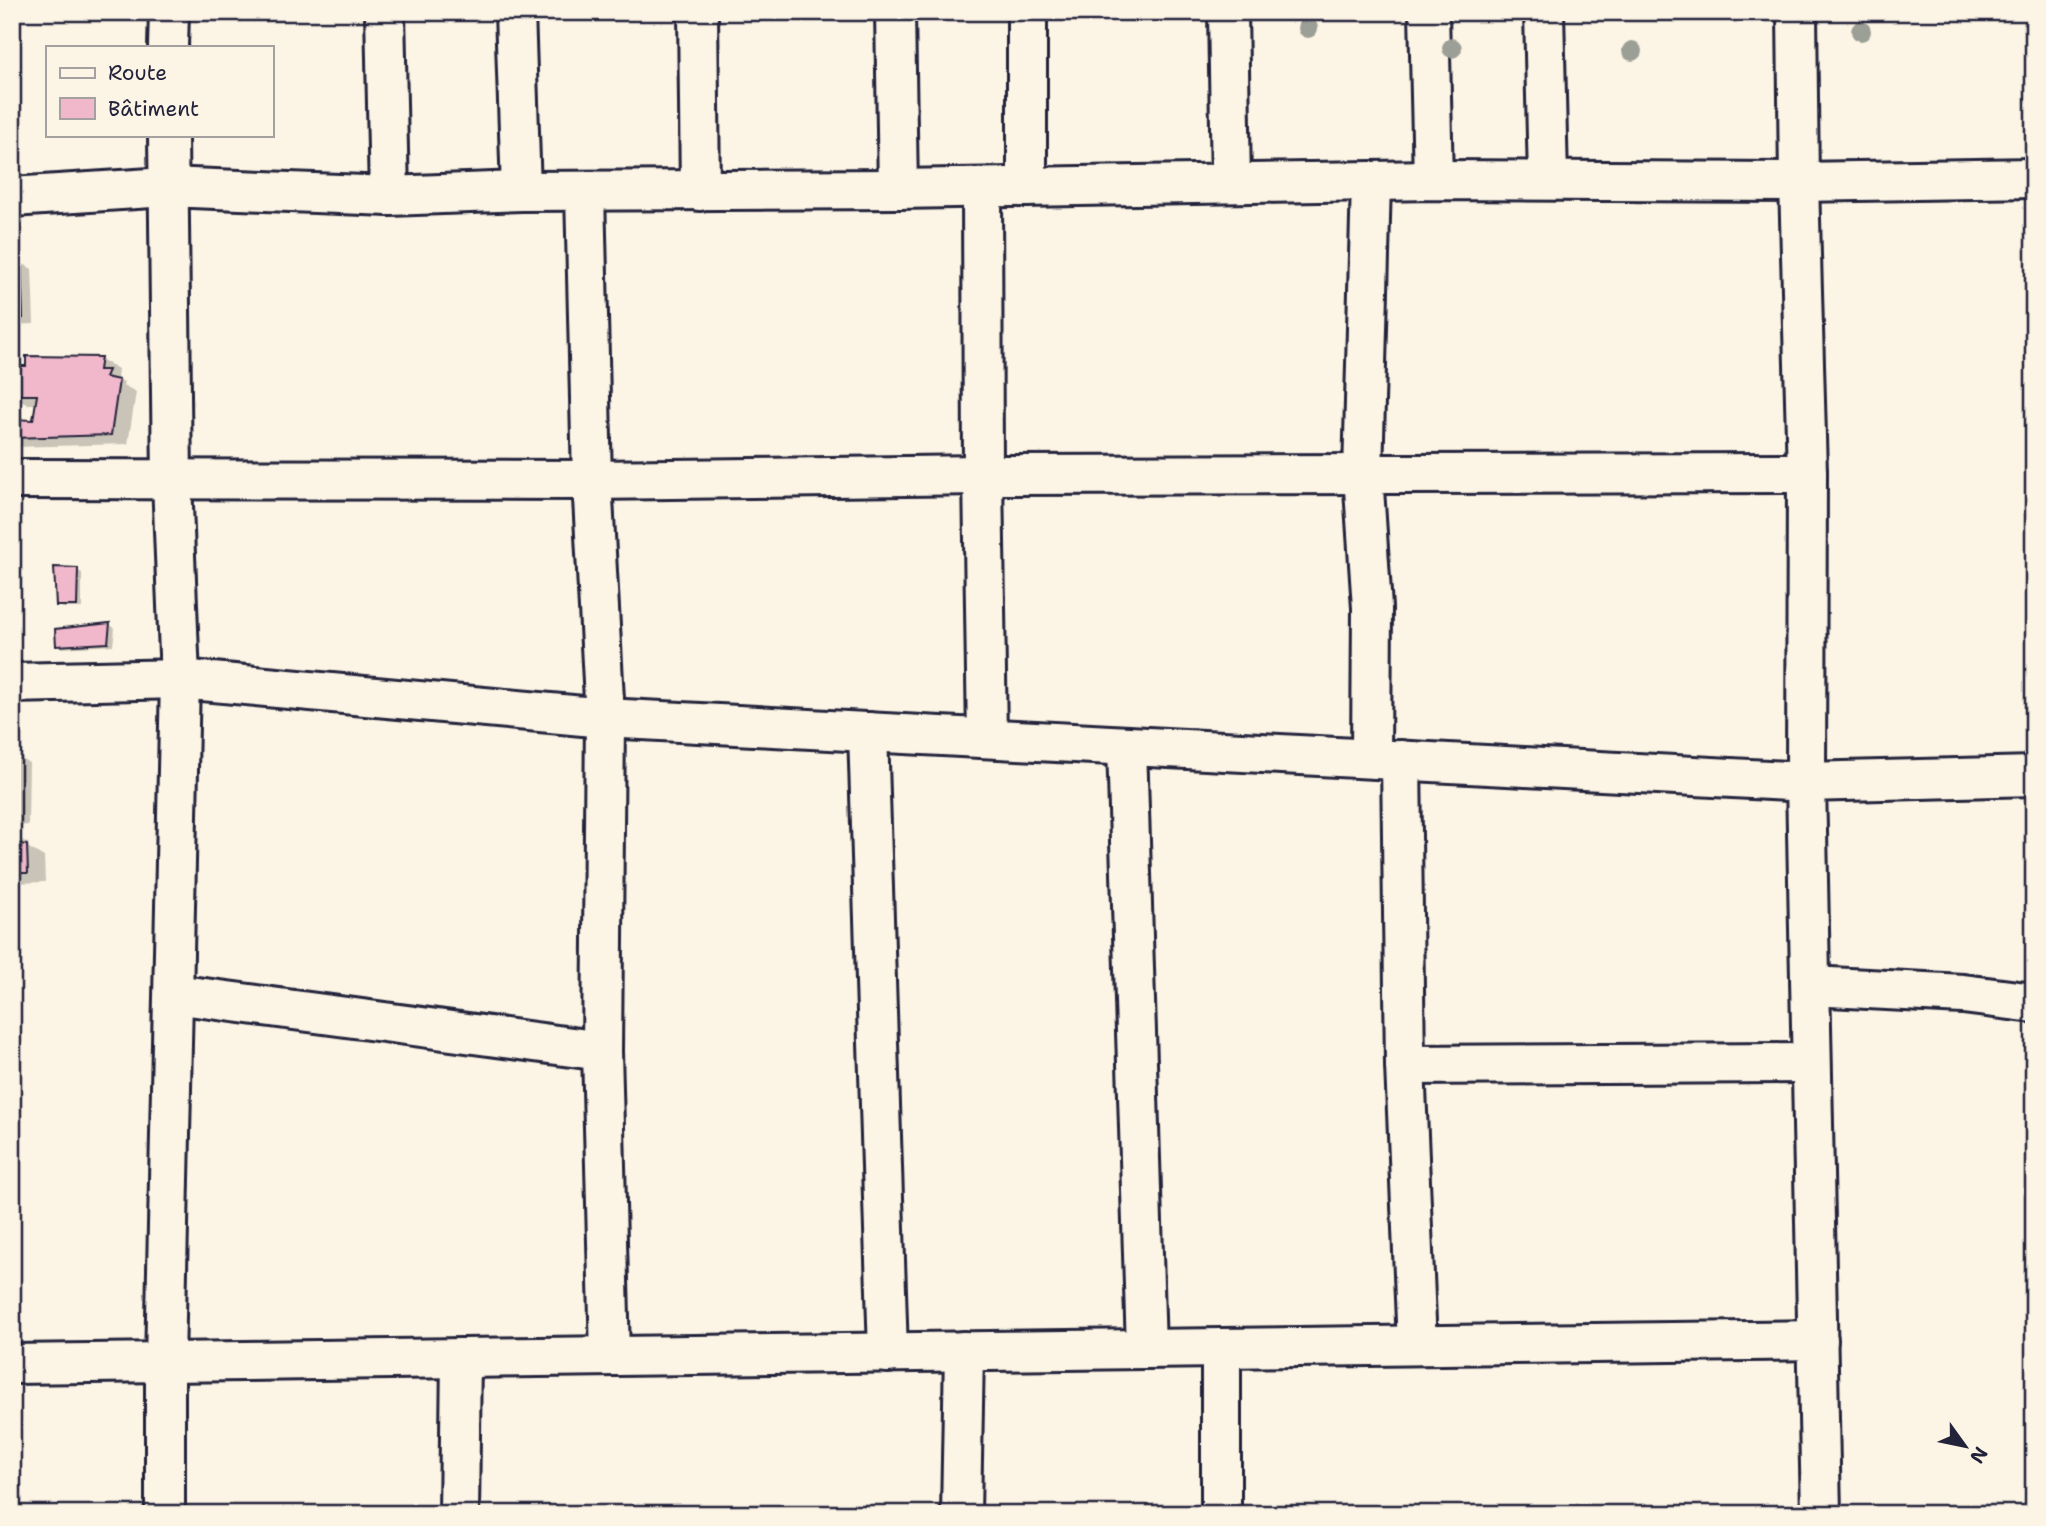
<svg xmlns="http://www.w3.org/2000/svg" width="2046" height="1526" viewBox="0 0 2046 1526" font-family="'Shantell Sans',sans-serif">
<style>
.shadow{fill:#0003}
.building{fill:#f1b8cb;stroke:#22223b;stroke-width:2}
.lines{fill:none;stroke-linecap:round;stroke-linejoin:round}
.minor-casing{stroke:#22223b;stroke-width:44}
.major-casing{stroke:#22223b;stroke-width:44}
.minor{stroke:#fcf5e5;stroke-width:38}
.major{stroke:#fcf5e5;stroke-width:38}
.tree{fill:#9c9f96}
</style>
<rect width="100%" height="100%" fill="#fcf5e5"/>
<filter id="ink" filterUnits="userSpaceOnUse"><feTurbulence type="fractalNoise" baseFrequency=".0143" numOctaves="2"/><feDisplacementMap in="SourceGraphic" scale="14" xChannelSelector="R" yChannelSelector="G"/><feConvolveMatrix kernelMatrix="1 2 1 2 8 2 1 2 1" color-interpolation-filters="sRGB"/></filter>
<g filter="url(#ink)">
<g class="shadow">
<path d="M12,262H20L32,269L34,324L12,325Z"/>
<path d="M12,325L18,329L17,352L12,353Z"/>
<path d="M101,359L118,369L117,378L124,382L123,385L136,392L128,444L12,447V421L34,422L38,404H28L12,395Z"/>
<path d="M77,570L82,573V608H63L58,605Z"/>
<path d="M110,625L115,628L113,645L62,648L57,645Z"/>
<path d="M12,753L29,763L28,825L20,826L19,838L28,843L29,848L44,857L45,882L12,883Z"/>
</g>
<g class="building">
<path d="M21,260L23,318L12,319V261Z"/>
<path d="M26,356L101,357L99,370H108L105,377L119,380L111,435L12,438V419L33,420L37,395H12V366H26Z"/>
<path d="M54,567L78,568L77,606H56Z"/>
<path d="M110,623L108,643L56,646L55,629Z"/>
<path d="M12,839L13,843L27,845L28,873H12Z"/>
</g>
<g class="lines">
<defs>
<g id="minor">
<path d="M385,12L389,196"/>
<path d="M515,12L521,191"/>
<path d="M698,12L700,191"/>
<path d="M895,12L898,189"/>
<path d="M1228,12L1231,183"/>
<path d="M1429,12L1433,180"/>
<path d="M1544,12L1548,180"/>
<path d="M168,47L169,12"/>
<path d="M1799,182L1807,473L1806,782L1821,1514"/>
<path d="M1027,187V12"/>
<path d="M982,188L983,475L987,738"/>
<path d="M585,193L592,480L605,718L602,1051L610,1356"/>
<path d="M12,479L592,480L983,475L1807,473"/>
<path d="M12,683L180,679L605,718L1806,782L2034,776"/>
<path d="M868,732L888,1353"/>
<path d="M1127,746L1146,1349"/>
<path d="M1371,757L1372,608L1363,474L1371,182"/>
<path d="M1401,760L1405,1065L1417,1345"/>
<path d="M1811,986L1963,994L2034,1003"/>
<path d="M174,994L602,1051"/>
<path d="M1405,1065L1811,1063"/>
<path d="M12,1364L1818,1340"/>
<path d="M165,1514V1362L180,679L172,481L168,135"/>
<path d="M459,1514L461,1358"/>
<path d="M961,1514L964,1351"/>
<path d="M1221,1514V1348"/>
</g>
<g id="major">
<path d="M1797,12L1799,182"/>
<path d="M12,197L167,187L389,196L521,191L898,189L1433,180L1799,182L2034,178"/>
</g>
</defs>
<use href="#minor" class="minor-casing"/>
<use href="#major" class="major-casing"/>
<use href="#minor" class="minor"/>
<use href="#major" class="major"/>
</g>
<g class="tree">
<circle cx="1308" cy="28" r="10"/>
<circle cx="1861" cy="31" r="10"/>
<circle cx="1452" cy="48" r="10"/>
<circle cx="1632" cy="51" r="10"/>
</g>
</g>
<rect width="2046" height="1526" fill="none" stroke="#fcf5e5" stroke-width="42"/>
<rect x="21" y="21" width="2004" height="1484" fill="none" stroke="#22223b" stroke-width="2.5" filter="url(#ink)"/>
<rect x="46" y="46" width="228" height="91" fill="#fcf5e5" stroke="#a5a1a1" stroke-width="2"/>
<rect x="60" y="68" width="35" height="10" fill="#fcf5e5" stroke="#a5a1a1" stroke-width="2"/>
<text x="108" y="80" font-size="21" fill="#22223b">Route</text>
<rect x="60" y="98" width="35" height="21" fill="#f1b8cb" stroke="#a5a1a1" stroke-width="2"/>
<text x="108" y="116" font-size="21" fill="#22223b">Bâtiment</text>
<g transform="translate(1965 1446) rotate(123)" stroke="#fcf5e5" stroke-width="5" paint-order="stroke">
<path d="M0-5L12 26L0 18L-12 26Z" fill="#22223b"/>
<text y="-10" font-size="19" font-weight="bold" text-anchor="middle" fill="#22223b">N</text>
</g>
</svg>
